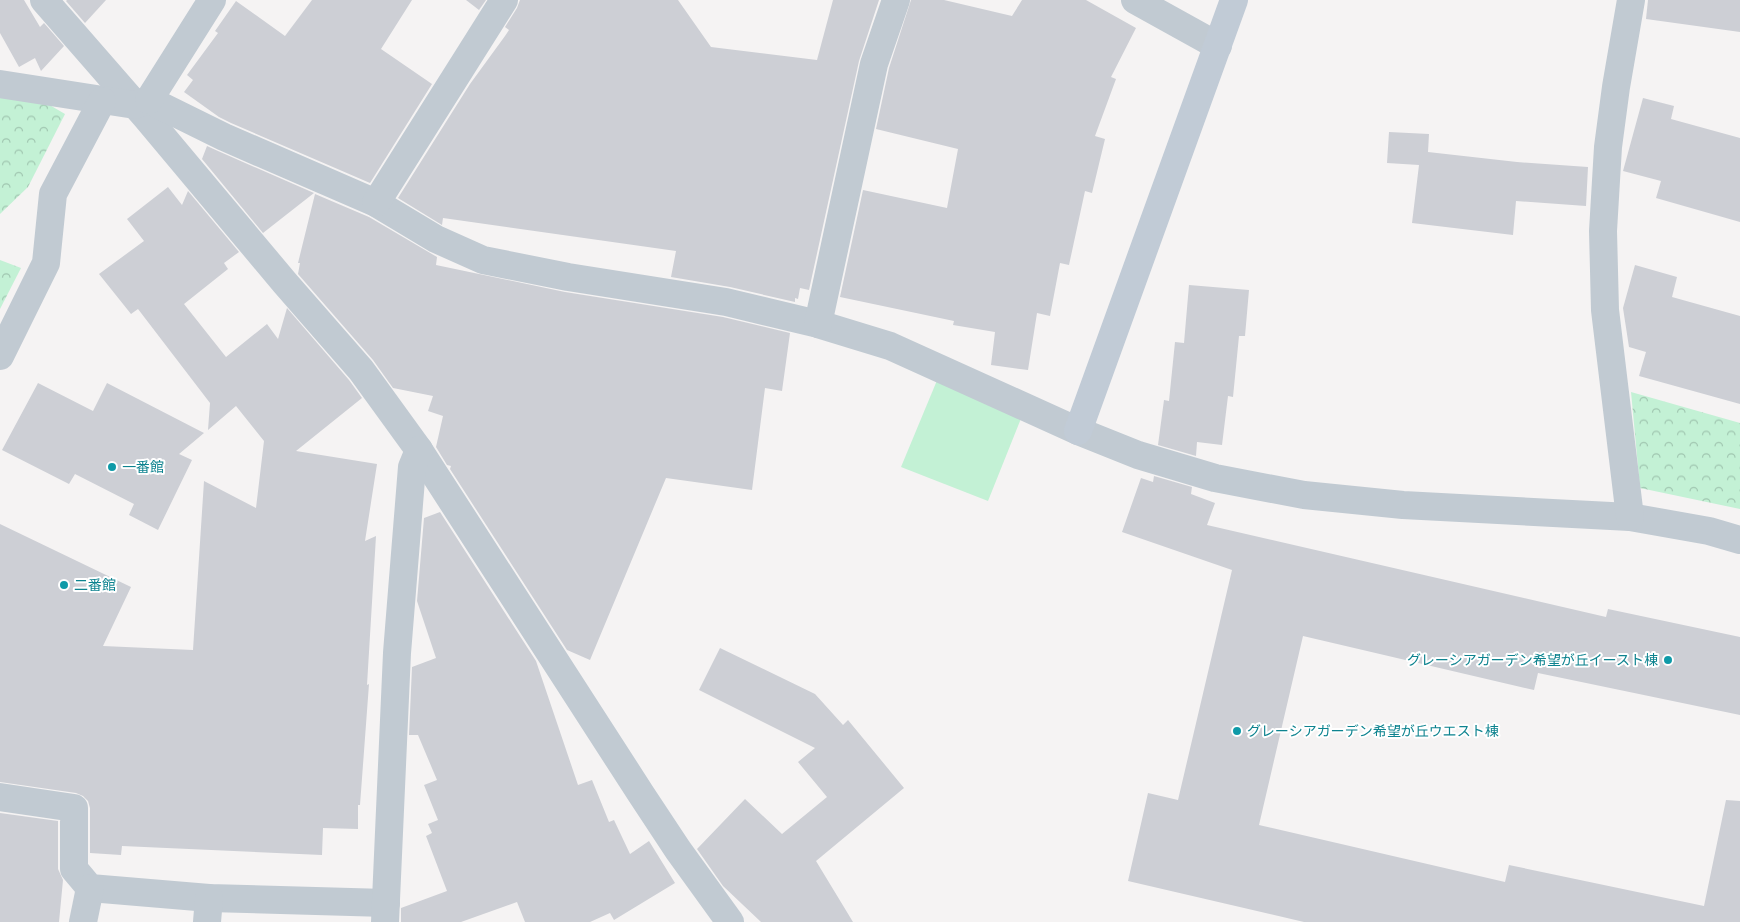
<svg xmlns="http://www.w3.org/2000/svg" width="1740" height="922" viewBox="0 0 1740 922" font-family="'Archivo Narrow','Noto Sans JP',sans-serif">
<style>
.grass{fill:#c3f1d5}
.park{fill:url(#park-crowns)}
.building{fill:#cdcfd5}
.lines{fill:none;stroke-linecap:round;stroke-linejoin:round}
.street{stroke:#c1cad2;stroke-width:28}
.secondary{stroke:#c1cbd6;stroke-width:28}
.culture-dot{fill:#0f9aa8;stroke:#fff;stroke-width:2}
.labels{text-anchor:middle;stroke-width:4;stroke-linejoin:round;paint-order:stroke}
.culture-label{font-size:14px;fill:#0d838f;stroke:#fff;text-anchor:start}
</style>
<defs>
<pattern id="park-crowns" width="20" height="18" patternUnits="userSpaceOnUse" patternTransform="scale(1.25)"><rect width="20" height="18" fill="#c3f1d5"/><path d="M2 6a3 3 0 1 1 6 0M12 15a3 3 0 1 1 6 0" fill="none" stroke="#a0c6b0"/></pattern>
</defs>
<rect width="100%" height="100%" fill="#f5f3f3"/>
<path class="grass" d="M938,378L1022,416L988,501L901,467Z"/>
<g class="park">
<path d="M0,96L41,100L65,114L28,187L0,214Z"/>
<path d="M0,260L21,268L0,309Z"/>
<path d="M1631,392L1740,423V509L1640,488Z"/>
</g>
<g class="building">
<path d="M0,0H24L40,27L44,23L64,46L41,71L35,58L19,67L0,33Z"/>
<path d="M67,0H106L85,23L66,1Z"/>
<path d="M312,0H412L381,49L432,84L370,183L231,123L219,117L184,92L193,80L187,75L218,33L215,31L236,1L285,36Z"/>
<path d="M466,0H486L479,10Z"/>
<path d="M520,0H678L711,47L817,60L833,0H879L859,61L809,290L800,288L798,299L795,298V302L730,287L671,277L676,251L443,218L442,225L398,198L470,84L505,36L509,30L505,27L517,8Z"/>
<path d="M911,0H944L1012,16L1022,0H1086L1136,28L1111,77L1116,79L1095,136L1105,139L1092,193L1085,191L1069,265L1060,263L1050,316L1037,313L1028,370L991,365L995,332L953,325L954,321L840,297L863,190L947,208L958,149L876,129L889,68Z"/>
<path d="M1648,0H1740V32L1646,19Z"/>
<path d="M1643,98L1674,106L1671,119L1740,138V222L1656,198L1661,181L1623,171Z"/>
<path d="M1389,132L1429,134L1428,152L1517,162L1588,167L1586,206L1516,201L1513,235L1412,223L1419,165L1387,163Z"/>
<path d="M207,146L218,151L314,193L263,233L202,159Z"/>
<path d="M168,187L182,205L188,191L239,252L224,263L228,269L184,304L226,357L267,324L278,339L287,308L349,380L362,398L296,451L377,464L365,541L376,536L367,685L369,684L360,805H358V829L323,828L322,855L122,846L121,855L90,853V808L88,801L83,796L76,793L0,782V524L131,587L103,646L193,650L204,481L256,508L264,441L236,406L208,430L210,403L138,309L131,314L99,274L144,241L127,219Z"/>
<path d="M315,194L369,217L437,257L436,265L565,292L723,317L790,333L782,391L765,388L752,490L666,478L590,660L567,650L450,469L451,466L447,465L436,447L443,416L428,411L433,396L393,388L373,360L298,274L300,263H298Z"/>
<path d="M1635,265L1677,277L1672,297L1740,316V404L1639,376L1646,352L1629,347L1623,308Z"/>
<path d="M1189,285L1249,290L1245,336H1239L1233,397L1228,396L1222,445L1197,442L1196,456L1158,445L1164,400L1169,401L1175,342L1184,343Z"/>
<path d="M38,383L93,411L107,383L204,433L179,454L192,460L158,530L129,515L134,504L75,474L69,484L2,450Z"/>
<path d="M1154,476L1192,487L1191,494L1215,503L1207,525L1606,617L1608,609L1740,637V715L1538,673L1534,690L1303,636L1259,825L1505,882L1509,865L1704,906L1726,800L1740,801V922H1304L1128,881L1148,793L1178,800L1232,570L1122,532L1141,478L1153,482Z"/>
<path d="M440,512L536,661L578,785L592,780L609,822L614,820L630,854L649,841L675,883L614,920L610,913L590,922H525L517,902L461,922H401V908L447,891L426,836L432,833L428,824L438,820L424,785L437,780L418,735H409L412,667L436,658L417,601L424,518Z"/>
<path d="M720,648L815,694L843,725L848,720L904,788L816,861L853,922H761L723,886L697,849L745,799L782,834L827,797L798,762L815,748L699,690Z"/>
<path d="M0,813L58,821V869L63,880L59,922H0Z"/>
</g>
<g class="lines">
<g class="street">
<path d="M44,0L146,117L285,283L361,370L419,450L641,794L678,850L730,922"/>
<path d="M1135,0L1218,46"/>
<path d="M0,84L135,105L149,100L224,137L376,203L436,239L483,260L568,277L726,302L818,324L890,346L1078,431L1138,455L1215,478L1304,495L1403,505L1630,517L1709,531L1740,540"/>
<path d="M149,100L212,0"/>
<path d="M376,203L504,0"/>
<path d="M818,324L874,64L896,0"/>
<path d="M0,356L46,263L53,194L102,101"/>
<path d="M1630,517L1605,310L1603,231L1608,147L1616,87L1631,0"/>
<path d="M0,797L74,808V869L90,888L209,898L386,903"/>
<path d="M83,922L90,888"/>
<path d="M207,922L209,898"/>
<path d="M385,922L397,653L412,467L419,450"/>
</g>
<path class="secondary" d="M1078,431L1234,0"/>
</g>
<g class="culture-dot">
<circle cx="112" cy="467" r="5"/>
<circle cx="64" cy="585" r="5"/>
<circle cx="1668" cy="660" r="5"/>
<circle cx="1237" cy="731" r="5"/>
</g>
<g class="labels">
<g class="culture-label">
<text x="122" y="472">一番館</text>
<text x="74" y="590">二番館</text>
<text x="1658" y="665" text-anchor="end">グレーシアガーデン希望が丘イースト棟</text>
<text x="1247" y="736">グレーシアガーデン希望が丘ウエスト棟</text>
</g>
</g>
</svg>
